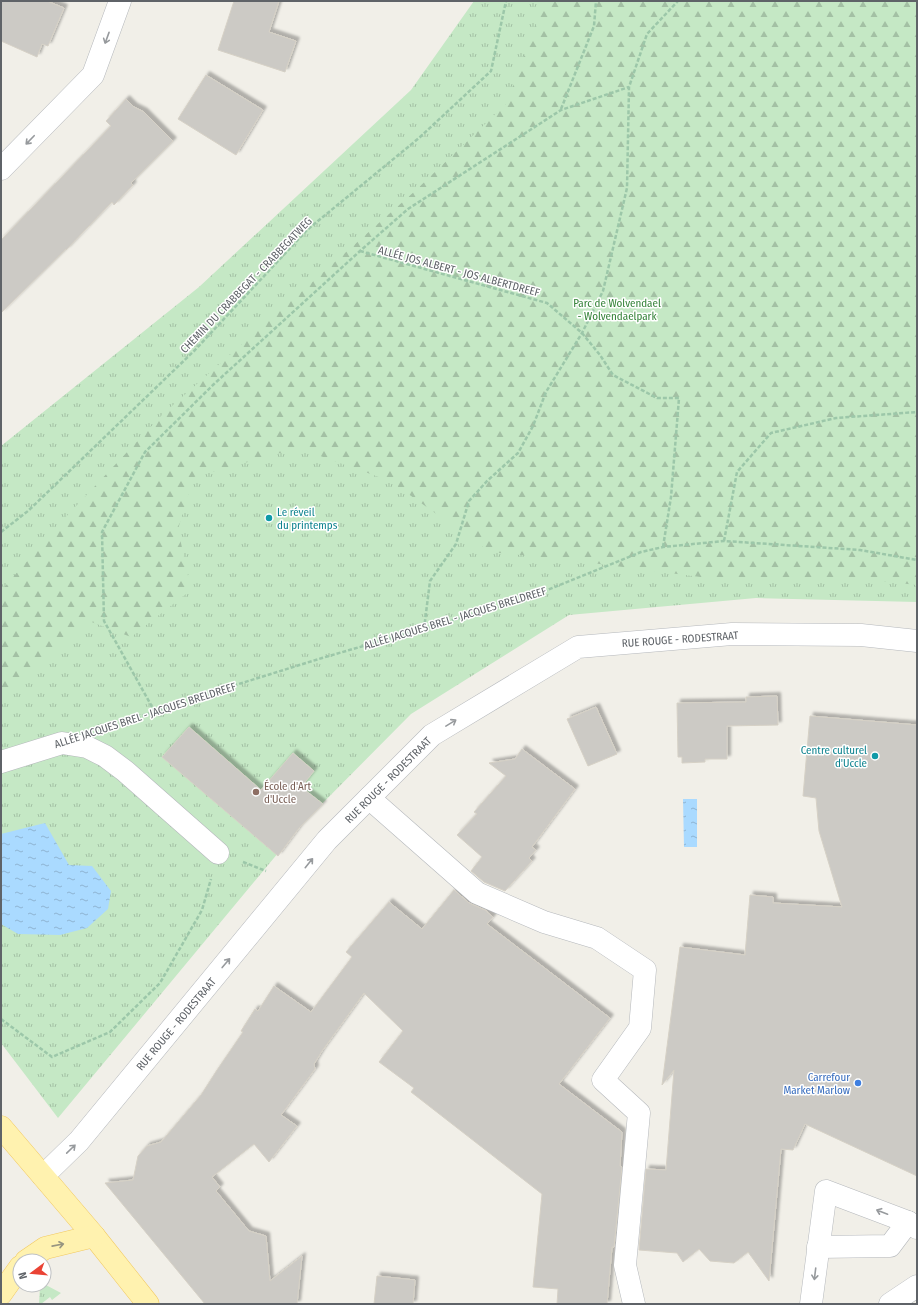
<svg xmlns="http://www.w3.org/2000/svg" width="918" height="1305" viewBox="0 0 918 1305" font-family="'Fira Sans Condensed',sans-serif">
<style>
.grass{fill:url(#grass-tufts)}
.forest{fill:url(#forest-firs)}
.water{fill:url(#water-ripples)}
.building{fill:#cccac5;stroke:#d6d1c6;filter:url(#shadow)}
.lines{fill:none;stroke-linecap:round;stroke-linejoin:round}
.minor-casing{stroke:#b5b8bc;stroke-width:23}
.major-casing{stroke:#f2c960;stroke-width:23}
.path{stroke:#9cc7a9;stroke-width:2.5;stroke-dasharray:4 2;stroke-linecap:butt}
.minor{stroke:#fff;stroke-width:22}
.major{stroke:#fff2af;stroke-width:22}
.oneway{stroke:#979a9d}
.oneway2{stroke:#979581}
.culture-dot{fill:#0f9aa8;stroke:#fff;stroke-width:1.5}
.education-dot{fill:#8d6e63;stroke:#fff;stroke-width:1.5}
.shop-dot{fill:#3f7fe0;stroke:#fff;stroke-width:1.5}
.labels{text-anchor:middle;stroke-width:3;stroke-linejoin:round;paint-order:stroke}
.street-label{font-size:11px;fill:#5f6368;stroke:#fff}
.park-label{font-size:11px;fill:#348238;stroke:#fff}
.culture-label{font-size:11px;fill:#0d838f;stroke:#fff;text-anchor:start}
.education-label{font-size:11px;fill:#785e54;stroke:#fff;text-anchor:start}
.shop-label{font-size:11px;fill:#366cbe;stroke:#fff;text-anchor:end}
</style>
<defs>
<pattern id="grass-tufts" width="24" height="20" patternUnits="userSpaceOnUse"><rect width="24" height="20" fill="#c5e8c5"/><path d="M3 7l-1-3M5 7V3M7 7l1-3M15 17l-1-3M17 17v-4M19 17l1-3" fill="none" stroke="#a3c0a4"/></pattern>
<pattern id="forest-firs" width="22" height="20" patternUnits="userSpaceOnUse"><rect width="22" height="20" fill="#c5e8c5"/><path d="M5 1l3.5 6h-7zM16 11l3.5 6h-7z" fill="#a3c0a4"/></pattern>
<pattern id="water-ripples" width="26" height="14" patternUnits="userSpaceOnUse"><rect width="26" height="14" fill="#aadaff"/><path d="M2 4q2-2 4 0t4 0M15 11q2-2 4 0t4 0" fill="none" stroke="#8eb4d2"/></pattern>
<filter id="shadow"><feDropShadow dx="3.5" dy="-3.5" stdDeviation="1" flood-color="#0004"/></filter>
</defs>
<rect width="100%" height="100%" fill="#f1efe8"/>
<g class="grass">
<path d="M474,1H917V602L756,598L569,615L411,714L303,823L58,1118L1,1043V446L199,287L411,90Z"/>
<path d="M44,1284L61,1293L52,1300L50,1297L41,1304H39L40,1285H44Z"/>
</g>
<path class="forest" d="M542,1H917V585L862,579H716L561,559L490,552L390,481L298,448L194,477L178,529L191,590L131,637L89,621L48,657L1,701V591L62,521L163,414L415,191L506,104L542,9Z"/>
<g class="water">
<path d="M683,799H697V847H684Z"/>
<path d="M45,823L69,865L92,866L111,891L108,909L87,928L60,935L18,934L1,924V834Z"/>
</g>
<g class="building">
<path d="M1,1H47L64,8L48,46L42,44L37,57L1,41Z"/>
<path d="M234,1H279L269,32L296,41L285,72L218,50Z"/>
<path d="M206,75L263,110L236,155L178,119Z"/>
<path d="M126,99L134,107L144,112L173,141L131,183L133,185L114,205L112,202L66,250V249L1,313V240L111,126L106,121Z"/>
<path d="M777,696L778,725L727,726V759H705V762L682,763V757H678L677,703L746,702V697Z"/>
<path d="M596,707L617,754L588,766L567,719Z"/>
<path d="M810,716L917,725V1176L805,1124L793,1150L781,1149L769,1281L748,1252L734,1263L710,1261L699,1249L683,1262L677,1253L639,1250L646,1169L666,1170L674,1070L662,1085L680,947L745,955L750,895L773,897V903L842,907L819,831L816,798L803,796Z"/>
<path d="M189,727L261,790L293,753L314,771L301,787L323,804L299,828L278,856L162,757Z"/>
<path d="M522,749L575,789L532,847L536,850L529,858L532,861L505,891L484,882L471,871L482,857L457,835L477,814L474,812L506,776L489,763L515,759Z"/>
<path d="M454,890L469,903L487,911V912L493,917L487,924L610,1018L559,1084L622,1132L620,1166L622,1167L614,1247H612L607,1304H557L558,1289L533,1287L542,1194L411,1092L414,1088L379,1062L403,1031L364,993L322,1051L314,1064L315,1069L281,1115L297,1126L269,1162L254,1144L212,1177L220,1187L216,1191L249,1231L266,1236L270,1281L302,1256L297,1304H205L105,1183L133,1180L138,1156L147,1146L161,1142L201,1095L217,1070L243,1032L241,1031L255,1009L258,1011L274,986L311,1012L352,957L346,952L389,902L422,929Z"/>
<path d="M377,1276L415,1280L413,1304H374Z"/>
</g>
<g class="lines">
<defs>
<g id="minor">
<path d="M1,169L93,75L120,1"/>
<path d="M1,762L62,743L87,747L105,756L125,771L218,853"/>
<path d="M369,798L477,893L544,922L597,938L645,970L640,1028L603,1080L639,1113L625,1265L634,1304"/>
<path d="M43,1176L79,1141L327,840L432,735L578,647L732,634L861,635L917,641"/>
<path d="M818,1247L890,1246L908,1222"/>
<path d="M811,1304L826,1191L908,1222L917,1228"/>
<path d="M890,1304L917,1286"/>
</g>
<g id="major">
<path d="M1,1127L94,1236L148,1304"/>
<path d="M26,1261L45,1248L94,1236"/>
<path d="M1,1294L20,1267"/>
</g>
</defs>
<use href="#minor" class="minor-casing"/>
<use href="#major" class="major-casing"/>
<g class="path">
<path d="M561,109L594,26L596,1"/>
<path d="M360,251L547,303L582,333L600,355L613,375L657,398H679L671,497L663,547"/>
<path d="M1,532L28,511L195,350L307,230L419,138L491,71L506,1"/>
<path d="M724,541L737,472L771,433L836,418L917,412"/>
<path d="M424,629L430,581L456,544L469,501L487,481L518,453L533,426L546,392L582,333L603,291L627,188L629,87L647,34L678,1"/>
<path d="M155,712L104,621L102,532L145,452L214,384L360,251L408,209L561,110L629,87"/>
<path d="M108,727L226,688L322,658L525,599L641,552L663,547L724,541L860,550L917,560"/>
<path d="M243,862L266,871"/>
<path d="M1,1019L52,1057L110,1032L160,983L202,910L211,879"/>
</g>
<use href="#minor" class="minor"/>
<use href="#major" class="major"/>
</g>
<defs><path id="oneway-shaft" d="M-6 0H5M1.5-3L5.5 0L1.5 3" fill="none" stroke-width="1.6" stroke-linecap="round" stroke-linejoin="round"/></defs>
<g class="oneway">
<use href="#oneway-shaft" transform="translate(107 38) rotate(110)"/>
<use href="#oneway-shaft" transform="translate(30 140) rotate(134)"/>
<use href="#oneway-shaft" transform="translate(451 723) rotate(-31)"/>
<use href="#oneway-shaft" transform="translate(309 863) rotate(-51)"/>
<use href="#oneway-shaft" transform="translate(226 963) rotate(-50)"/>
<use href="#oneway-shaft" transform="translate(71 1149) rotate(-44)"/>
<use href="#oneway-shaft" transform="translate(882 1212) rotate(-159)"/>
<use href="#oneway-shaft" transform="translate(815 1274) rotate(97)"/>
</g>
<use class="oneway2" href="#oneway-shaft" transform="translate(58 1245) rotate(-11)"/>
<g class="culture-dot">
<circle cx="269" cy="518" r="4"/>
<circle cx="875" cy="756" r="4"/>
</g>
<circle class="education-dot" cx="256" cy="792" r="4"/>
<circle class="shop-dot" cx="858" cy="1083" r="4"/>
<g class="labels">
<g class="street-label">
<text transform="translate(459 271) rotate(15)" y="4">ALLÉE JOS ALBERT - JOS ALBERTDREEF</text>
<text transform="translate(246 285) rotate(-46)" y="4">CHEMIN DU CRABBEGAT - CRABBEGATWEG</text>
<text transform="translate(455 618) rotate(-17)" y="4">ALLÉE JACQUES BREL - JACQUES BRELDREEF</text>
<text transform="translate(680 639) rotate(-4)" y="4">RUE ROUGE - RODESTRAAT</text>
<text transform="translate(145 715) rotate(-18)" y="4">ALLÉE JACQUES BREL - JACQUES BRELDREEF</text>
<text transform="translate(388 780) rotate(-45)" y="4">RUE ROUGE - RODESTRAAT</text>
<text transform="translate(176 1024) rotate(-50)" y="4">RUE ROUGE - RODESTRAAT</text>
</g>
<g class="park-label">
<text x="617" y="307">Parc de Wolvendael<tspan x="617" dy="13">- Wolvendaelpark</tspan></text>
</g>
<g class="culture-label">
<text x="277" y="516">Le réveil<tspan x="277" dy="13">du printemps</tspan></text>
<text x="867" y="754" text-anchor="end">Centre culturel<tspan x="867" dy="13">d'Uccle</tspan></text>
</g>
<g class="education-label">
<text x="264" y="790">École d'Art<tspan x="264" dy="13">d'Uccle</tspan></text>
</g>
<g class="shop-label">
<text x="850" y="1081">Carrefour<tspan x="850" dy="13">Market Marlow</tspan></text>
</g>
</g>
<rect width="918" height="1305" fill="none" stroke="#5f6368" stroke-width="4"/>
<g transform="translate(32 1273) rotate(254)"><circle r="19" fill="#ffffff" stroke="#bfc1c3"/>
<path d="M0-3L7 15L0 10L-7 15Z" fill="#ea4335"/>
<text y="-6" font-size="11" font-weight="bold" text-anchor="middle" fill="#5f6368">N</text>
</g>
</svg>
